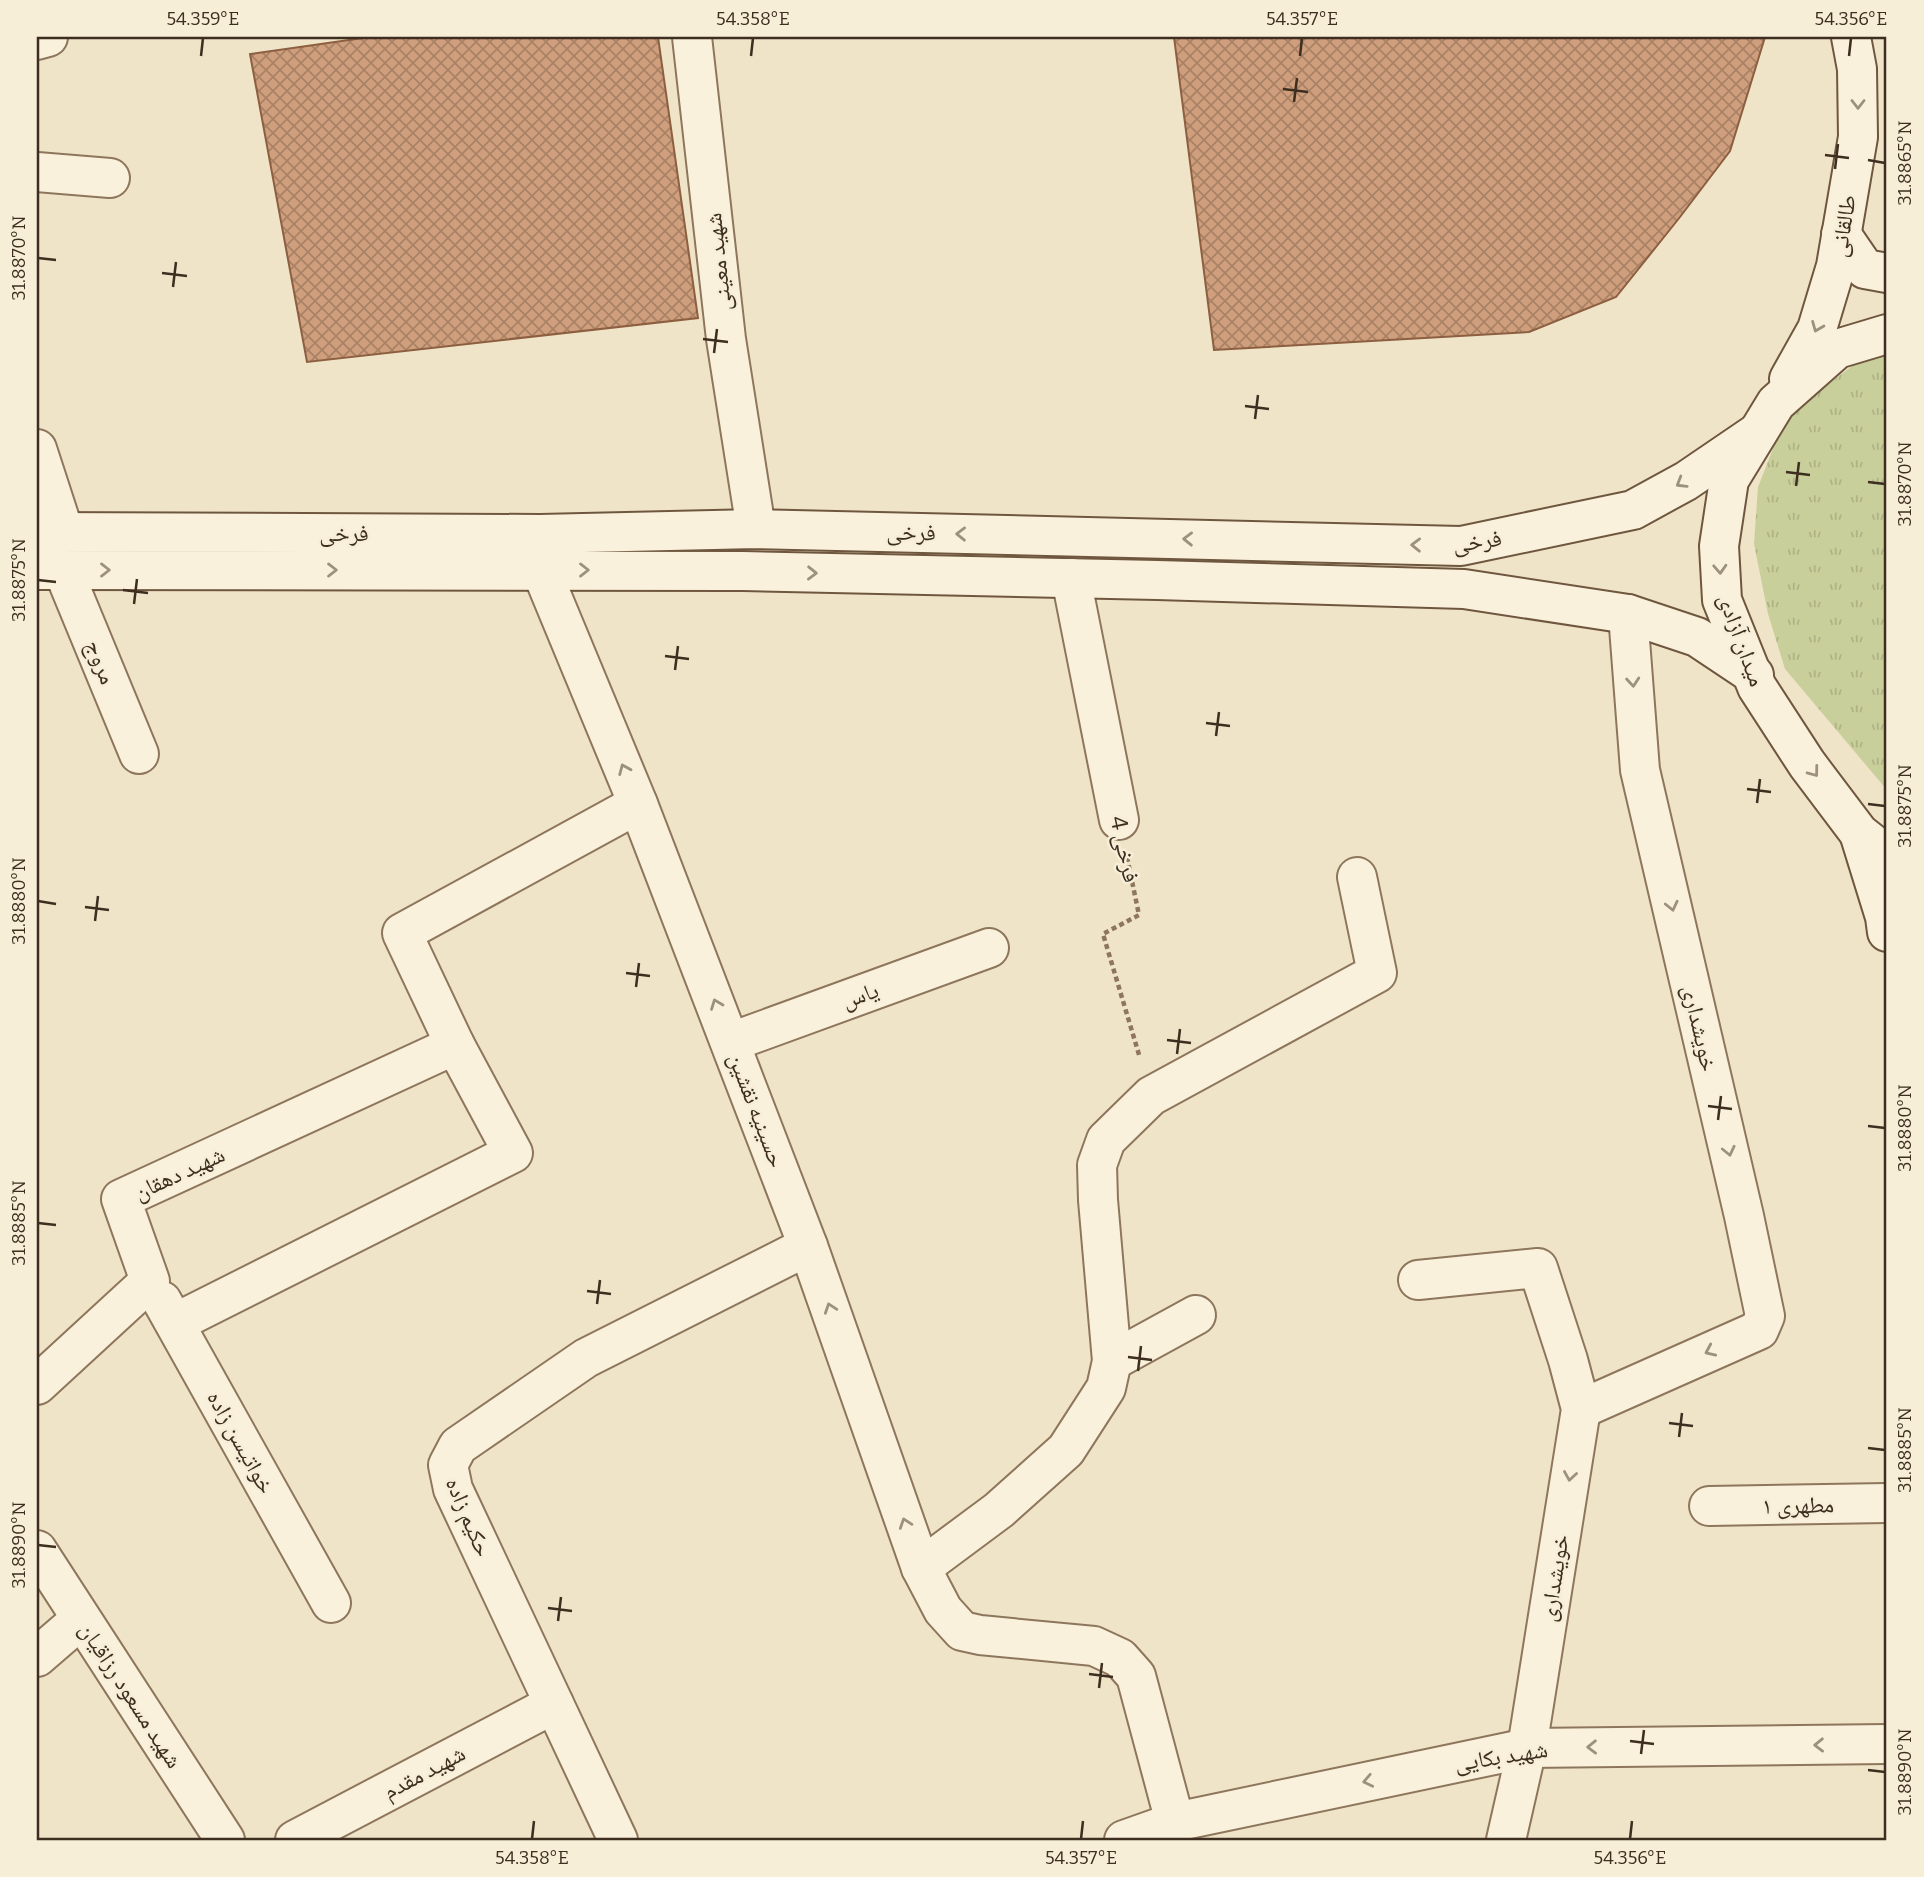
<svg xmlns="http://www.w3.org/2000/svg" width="1924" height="1877" viewBox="0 0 1924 1877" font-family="Bitter,'Noto Naskh Arabic',serif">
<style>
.grass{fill:url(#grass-tufts)}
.building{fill:url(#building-cross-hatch);stroke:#8d5f41;stroke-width:2}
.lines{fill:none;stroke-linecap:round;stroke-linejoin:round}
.minor-casing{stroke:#8d765c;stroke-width:42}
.secondary-casing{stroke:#6f573f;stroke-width:42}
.path{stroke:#8d765c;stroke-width:4.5;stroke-dasharray:5 3.5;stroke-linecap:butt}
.minor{stroke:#faf1dc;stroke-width:38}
.secondary{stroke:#faf1dc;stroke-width:38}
.oneway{stroke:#9c907e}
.ticks{fill:none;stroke:#3d2e20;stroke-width:2.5}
.labels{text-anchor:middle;stroke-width:5;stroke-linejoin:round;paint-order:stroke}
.street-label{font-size:23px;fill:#3d2e20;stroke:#f7eed8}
.neatline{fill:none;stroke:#3d2e20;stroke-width:2.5}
.ticks-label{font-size:18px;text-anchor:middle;fill:#3d2e20}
</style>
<defs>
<pattern id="grass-tufts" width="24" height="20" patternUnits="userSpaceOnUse" patternTransform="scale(1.75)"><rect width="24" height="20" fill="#c9cf9b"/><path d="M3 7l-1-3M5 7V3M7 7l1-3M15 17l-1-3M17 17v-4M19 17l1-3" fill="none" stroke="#aeb285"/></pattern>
<pattern id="building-cross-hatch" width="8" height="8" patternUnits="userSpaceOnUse" patternTransform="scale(1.75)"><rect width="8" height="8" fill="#cf9f7d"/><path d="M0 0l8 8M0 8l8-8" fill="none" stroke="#a98266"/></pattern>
</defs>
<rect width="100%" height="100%" fill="#f0e4c8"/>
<path class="grass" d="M1887,353V790L1785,669L1768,614L1754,544L1758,487L1776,441L1797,408L1856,363Z"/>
<g class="building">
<path d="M370,37H658L698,318L307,362L250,54Z"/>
<path d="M1174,37H1765L1730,151L1680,217L1616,297L1529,332L1214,350Z"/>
</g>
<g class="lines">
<defs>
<g id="minor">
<path d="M692,37L726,339L756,529"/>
<path d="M37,40L48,37"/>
<path d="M37,172L110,178"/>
<path d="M37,449L64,532"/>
<path d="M63,570L139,754"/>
<path d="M541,570L638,804L808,1246L921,1568L943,1610L962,1631L980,1635L1094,1646L1120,1658L1136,1676L1175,1822"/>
<path d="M1071,578L1119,820"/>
<path d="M731,1042L989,948"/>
<path d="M1418,1280L1538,1268L1568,1360L1581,1409L1527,1748L1506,1840"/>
<path d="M162,1301L331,1603"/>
<path d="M175,1323L513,1153L455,1045L402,933L638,804"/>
<path d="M1112,1361L1196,1315"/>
<path d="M37,1385L150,1281L121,1199L455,1045"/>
<path d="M1581,1409L1759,1330L1765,1316L1744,1216L1640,770L1628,614"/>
<path d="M1709,1506L1887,1503"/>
<path d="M37,1550L225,1840"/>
<path d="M921,1568L999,1510L1066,1450L1106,1388L1112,1361L1098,1200L1097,1165L1106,1140L1151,1096L1377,973L1357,877"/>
<path d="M37,1657L81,1619"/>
<path d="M295,1840L554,1704"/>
<path d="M618,1840L453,1489L448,1465L458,1446L586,1358L808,1246"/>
<path d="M1124,1840L1175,1822L1527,1748L1887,1744"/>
</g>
<g id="secondary">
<path d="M1841,234L1865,269L1887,273"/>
<path d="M1887,334L1837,349L1776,403L1729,480L1719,546L1722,600L1757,687L1807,764L1859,833L1887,855"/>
<path d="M1789,379L1817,329L1836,266L1858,137L1857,69L1851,37"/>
<path d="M37,532L540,534L756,529L1461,546L1633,510L1686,481L1758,432"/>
<path d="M37,570L743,571L1157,580L1464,589L1628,614L1697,637L1754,675"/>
<path d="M1859,833L1885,917L1887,932"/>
</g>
</defs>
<use href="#minor" class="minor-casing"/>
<use href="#secondary" class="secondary-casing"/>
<path class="path" d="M1127,857L1139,915L1103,934L1140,1058"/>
<use href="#minor" class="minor"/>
<use href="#secondary" class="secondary"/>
</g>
<defs><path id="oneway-chevron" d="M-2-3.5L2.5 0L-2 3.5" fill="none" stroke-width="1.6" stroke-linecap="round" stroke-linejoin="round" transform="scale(1.75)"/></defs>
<g class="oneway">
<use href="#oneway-chevron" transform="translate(1858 104) rotate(90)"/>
<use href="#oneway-chevron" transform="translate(1817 327) rotate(112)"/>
<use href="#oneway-chevron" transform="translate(1681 483) rotate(149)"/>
<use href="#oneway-chevron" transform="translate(961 534) rotate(-179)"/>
<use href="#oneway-chevron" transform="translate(1188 539) rotate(-179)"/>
<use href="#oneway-chevron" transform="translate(1416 545) rotate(-179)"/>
<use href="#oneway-chevron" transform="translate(1720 569) rotate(87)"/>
<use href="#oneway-chevron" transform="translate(105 570)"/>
<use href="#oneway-chevron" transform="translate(332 570)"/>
<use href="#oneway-chevron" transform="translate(584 570)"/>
<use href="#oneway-chevron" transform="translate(812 573) rotate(1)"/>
<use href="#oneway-chevron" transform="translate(1633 682) rotate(85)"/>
<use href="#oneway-chevron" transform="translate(624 769) rotate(-113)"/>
<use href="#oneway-chevron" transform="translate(1814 772) rotate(53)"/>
<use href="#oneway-chevron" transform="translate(1672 906) rotate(77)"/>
<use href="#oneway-chevron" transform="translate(716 1004) rotate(-111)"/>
<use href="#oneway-chevron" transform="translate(1729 1151) rotate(77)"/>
<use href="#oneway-chevron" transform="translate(830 1308) rotate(-109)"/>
<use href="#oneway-chevron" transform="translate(1710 1351) rotate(156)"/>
<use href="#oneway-chevron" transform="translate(1570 1476) rotate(99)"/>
<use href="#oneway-chevron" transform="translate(905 1523) rotate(-109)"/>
<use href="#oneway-chevron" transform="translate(1819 1745) rotate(179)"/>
<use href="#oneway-chevron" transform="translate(1592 1747) rotate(179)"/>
<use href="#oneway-chevron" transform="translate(1368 1781) rotate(168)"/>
</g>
<path class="ticks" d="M201,56L203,38M751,56L753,38M1300,56L1302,38M1849,56L1851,38M1283,89L1308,92M1294,102L1297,78M1825,155L1849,158M1868,160L1885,163M1835,169L1838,144M38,258L56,260M162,273L187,276M173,287L176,262M703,339L728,342M714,353L717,329M1245,406L1269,409M1255,419L1258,395M1786,472L1810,475M1868,482L1885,484M1796,486L1799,462M38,580L56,582M123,590L148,593M134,604L137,579M665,656L689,659M675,670L678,646M1206,723L1230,726M1216,736L1219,712M1747,789L1771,792M1757,803L1760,779M1868,804L1885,806M38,901L56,904M85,907L109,910M95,921L98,896M626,973L650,976M636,987L639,963M1167,1040L1191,1043M1177,1054L1180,1029M1708,1106L1732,1109M1718,1120L1721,1096M1868,1126L1885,1128M38,1223L56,1225M587,1291L611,1294M597,1304L600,1280M1128,1357L1152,1360M1138,1371L1141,1346M1669,1423L1693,1426M1679,1437L1682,1413M1868,1448L1885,1450M38,1545L56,1547M548,1608L572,1611M558,1621L561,1597M1089,1674L1113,1677M1099,1688L1102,1663M1630,1741L1654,1744M1641,1754L1644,1730M1868,1770L1885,1772M532,1839L534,1821M1081,1839L1083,1821M1630,1839L1632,1821"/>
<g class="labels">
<g class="street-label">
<text transform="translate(1843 226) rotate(-81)" y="8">طالقانی</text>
<text transform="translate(718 262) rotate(-96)" y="8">شهید معینی</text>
<text transform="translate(911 532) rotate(1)" y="8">فرخی</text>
<text x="344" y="541">فرخی</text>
<text transform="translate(1477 541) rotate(-8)" y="8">فرخی</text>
<text transform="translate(1742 640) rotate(70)" y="8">میدان آزادی</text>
<text transform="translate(101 662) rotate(68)" y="8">مروج</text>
<text transform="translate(1125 849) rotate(78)" y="8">فرخی 4</text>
<text transform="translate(860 995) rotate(-20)" y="8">یاس</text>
<text transform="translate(1700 1028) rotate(77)" y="8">خویشداری</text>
<text transform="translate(757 1110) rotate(69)" y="8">حسینیه نقشین</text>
<text transform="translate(179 1173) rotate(-25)" y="8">شهید دهقان</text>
<text transform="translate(241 1442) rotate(61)" y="8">خواتیسن زاده</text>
<text transform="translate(1798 1505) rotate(-1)" y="8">مطهری ۱</text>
<text transform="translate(469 1517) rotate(67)" y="8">حکیم زاده</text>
<text transform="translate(1554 1578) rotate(-81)" y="8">خویشداری</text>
<text transform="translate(131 1695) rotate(57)" y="8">شهید مسعود رزاقیان</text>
<text transform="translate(1501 1756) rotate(-9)" y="8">شهید بکایی</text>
<text transform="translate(424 1772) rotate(-28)" y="8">شهید مقدم</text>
</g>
</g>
<rect width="1924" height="1877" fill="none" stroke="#f7eed8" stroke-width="77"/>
<rect x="38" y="38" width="1847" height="1801" class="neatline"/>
<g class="ticks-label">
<text x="203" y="25">54.359°E</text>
<text x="753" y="25">54.358°E</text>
<text x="1302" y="25">54.357°E</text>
<text x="1851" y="25">54.356°E</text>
<text transform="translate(1905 163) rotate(-90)" y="6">31.8865°N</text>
<text transform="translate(19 258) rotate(-90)" y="6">31.8870°N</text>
<text transform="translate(1905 484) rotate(-90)" y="6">31.8870°N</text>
<text transform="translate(19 580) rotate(-90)" y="6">31.8875°N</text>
<text transform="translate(1905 806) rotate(-90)" y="6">31.8875°N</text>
<text transform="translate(19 901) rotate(-90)" y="6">31.8880°N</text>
<text transform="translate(1905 1128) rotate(-90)" y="6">31.8880°N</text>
<text transform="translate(19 1223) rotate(-90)" y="6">31.8885°N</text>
<text transform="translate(1905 1450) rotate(-90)" y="6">31.8885°N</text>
<text transform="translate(19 1545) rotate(-90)" y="6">31.8890°N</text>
<text transform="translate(1905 1772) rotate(-90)" y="6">31.8890°N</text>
<text x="532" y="1864">54.358°E</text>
<text x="1081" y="1864">54.357°E</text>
<text x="1630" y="1864">54.356°E</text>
</g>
</svg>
